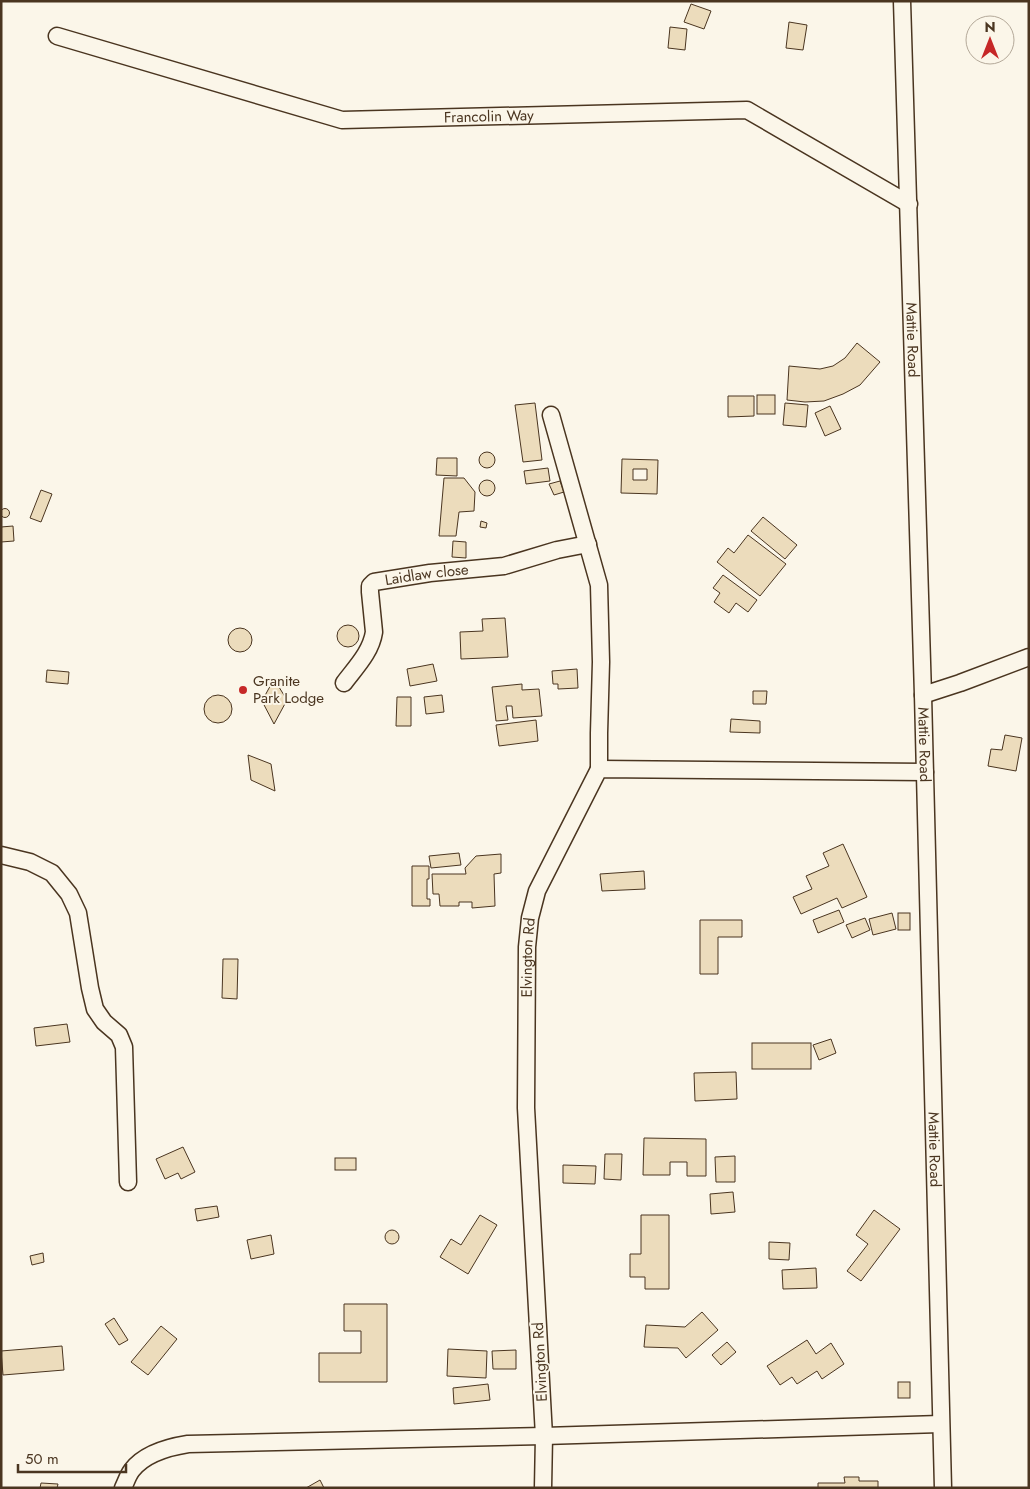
<svg xmlns="http://www.w3.org/2000/svg" width="1030" height="1489" viewBox="0 0 1030 1489" font-family="Jost,sans-serif">
<style>
.building{fill:#ecdcbc;stroke:#4a3520;fill-rule:evenodd}
.lines{fill:none;stroke-linecap:round;stroke-linejoin:round}
.minor-casing{stroke:#4a3520;stroke-width:19}
.minor{stroke:#fbf6e9;stroke-width:16}
.poi-dot{fill:#c62828;stroke:#fbf6e9;stroke-width:2}
.labels{text-anchor:middle;stroke-width:4;stroke-linejoin:round;paint-order:stroke}
.street-label{font-size:15px;fill:#4a3520;stroke:#fbf6e9}
.poi-label{font-size:15px;fill:#4a3520;stroke:#fbf6e9;text-anchor:start}
</style>
<rect width="100%" height="100%" fill="#fbf6e9"/>
<g class="building">
<path d="M691,4L711,11L704,29L684,22Z"/>
<path d="M789,22L807,25L803,50L786,48Z"/>
<path d="M670,27L687,29L685,50L668,48Z"/>
<path d="M857,343L880,362L860,385L843,394L824,401L805,402L787,400L789,366L820,369L833,366L845,358Z"/>
<rect x="757" y="395" width="18" height="19"/>
<path d="M728,396H754V416L728,417Z"/>
<path d="M535,403L542,460L523,462L515,405Z"/>
<path d="M785,403L808,405L806,427L783,425Z"/>
<path d="M830,406L841,429L825,436L815,413Z"/>
<circle cx="487" cy="460" r="8"/>
<path d="M437,458H457V476L436,475Z"/>
<path d="M622,459L658,460L657,494L621,493ZM633,469H647V480H633Z"/>
<path d="M548,468L550,481L526,484L524,471Z"/>
<path d="M444,478H464L475,492L474,511L459,512L456,536H439Z"/>
<circle cx="487" cy="488" r="8"/>
<path d="M560,481L564,492L554,495L549,484Z"/>
<path d="M41,490L52,494L41,522L30,518Z"/>
<circle cx="5" cy="513" r="4.5"/>
<path d="M763,517L797,545L785,559L751,531Z"/>
<path d="M481,521L487,523L486,528L480,527Z"/>
<path d="M13,526L14,541L1,542V527Z"/>
<path d="M748,535L786,564L760,596L717,562L728,548L734,553Z"/>
<path d="M453,541L466,542V558L452,557Z"/>
<path d="M723,575L757,600L748,612L736,603L729,613L714,602L720,593L713,588Z"/>
<path d="M505,618L508,657L461,659L460,632L483,631L482,619Z"/>
<circle cx="348" cy="636" r="11"/>
<circle cx="240" cy="640" r="12"/>
<path d="M433,664L437,681L410,686L407,669Z"/>
<path d="M577,669L578,688L558,689V684H553L552,671Z"/>
<path d="M47,670L69,672L68,684L46,682Z"/>
<path d="M274,679L287,700L274,724L262,701Z"/>
<path d="M522,684V690L539,689L542,716L513,718L512,706H506L508,720L496,721L492,687Z"/>
<path d="M753,691H767L766,704H753Z"/>
<path d="M442,695L444,712L426,714L424,697Z"/>
<circle cx="218" cy="709" r="14"/>
<path d="M397,697H411V726H396Z"/>
<path d="M731,719L760,721V733L730,732Z"/>
<path d="M536,720L538,741L499,746L496,725Z"/>
<path d="M1005,735L1022,738L1016,771L988,766L991,749L1002,750Z"/>
<path d="M248,755L271,764L275,791L251,780Z"/>
<path d="M843,844L867,897L842,908L837,898L801,914L793,897L812,889L806,876L829,866L823,853Z"/>
<path d="M459,853L461,865L431,868L429,856Z"/>
<path d="M501,854V873L494,874L495,906L472,908V902H459V906H440L439,894H433L432,874H466L465,868L476,856Z"/>
<path d="M412,866H429V879H427V899H430V906H412Z"/>
<path d="M644,871L645,889L602,891L600,874Z"/>
<path d="M839,910L844,922L818,933L813,920Z"/>
<path d="M892,913L896,929L873,935L869,919Z"/>
<rect x="898" y="913" width="12" height="17"/>
<path d="M865,918L870,930L852,938L846,925Z"/>
<path d="M700,920H742V937H718V974H700Z"/>
<path d="M223,959H238L237,999L222,998Z"/>
<path d="M67,1024L70,1042L36,1046L34,1028Z"/>
<path d="M831,1039L836,1053L819,1060L813,1045Z"/>
<rect x="752" y="1043" width="59" height="26"/>
<path d="M736,1072L737,1099L695,1101L694,1073Z"/>
<path d="M644,1138L706,1139V1176H687V1162H670V1175H643Z"/>
<path d="M183,1147L195,1172L181,1179L178,1173L165,1179L156,1159Z"/>
<path d="M605,1154H622L621,1180L604,1179Z"/>
<path d="M735,1156V1182H716L715,1157Z"/>
<rect x="335" y="1158" width="21" height="12"/>
<path d="M563,1165L596,1166L595,1184L563,1183Z"/>
<path d="M733,1192L735,1212L711,1214L710,1194Z"/>
<path d="M217,1206L219,1217L197,1221L195,1209Z"/>
<path d="M874,1210L900,1229L861,1281L847,1271L868,1244L856,1235Z"/>
<path d="M480,1215L497,1225L468,1274L440,1257L451,1239L461,1245Z"/>
<path d="M641,1215H669V1289H645V1277H630V1254H641Z"/>
<circle cx="392" cy="1237" r="7"/>
<path d="M271,1235L274,1254L251,1259L247,1240Z"/>
<path d="M769,1242L790,1243L789,1260L769,1259Z"/>
<path d="M43,1253L44,1262L32,1265L30,1256Z"/>
<path d="M816,1268L817,1288L783,1289L782,1270Z"/>
<path d="M344,1304H387V1382H319V1353H361V1331H344Z"/>
<path d="M702,1312L718,1330L686,1358L678,1348L644,1347L646,1325L685,1327Z"/>
<path d="M114,1318L128,1340L119,1345L105,1324Z"/>
<path d="M161,1326L177,1339L148,1375L131,1362Z"/>
<path d="M807,1340L816,1354L831,1343L844,1364L822,1379L817,1371L797,1384L792,1377L780,1385L767,1366Z"/>
<path d="M727,1342L736,1352L721,1365L712,1355Z"/>
<path d="M62,1346L64,1370L3,1375L1,1351Z"/>
<path d="M448,1349L487,1351L486,1378L447,1376Z"/>
<path d="M516,1350V1369H493L492,1351Z"/>
<rect x="898" y="1382" width="12" height="16"/>
<path d="M488,1384L490,1400L454,1404L453,1388Z"/>
<path d="M844,1477H859V1481H878V1488H818V1483H845Z"/>
<path d="M320,1480L324,1488H306Z"/>
<path d="M41,1483L58,1484L57,1488H40Z"/>
</g>
<g class="lines">
<defs>
<g id="minor">
<path id="s1" d="M902,1L923,695L943,1488"/>
<path id="s2" d="M57,36L342,120L747,110L909,204"/>
<path d="M551,415L599,585L601,662L599,733V769"/>
<path id="s3" d="M344,683C356,667 371,652 374,632L370,592V586L374,582L430,573L504,566L557,550L588,544"/>
<path d="M923,695L960,683L1029,657"/>
<path d="M1,855L30,862L52,873L69,894L78,913L90,988L95,1009L104,1022L119,1035L124,1047L128,1182"/>
<path d="M123,1488C126,1482 128,1475 132,1470C145,1453 169,1447 188,1444L544,1436L940,1424"/>
<path id="s4" d="M543,1488L544,1436L526,1108L527,947L530,918L537,891L599,769L925,772"/>
</g>
</defs>
<use href="#minor" class="minor-casing"/>
<use href="#minor" class="minor"/>
</g>
<circle class="poi-dot" cx="243" cy="690" r="5"/>
<g class="labels">
<g class="street-label">
<text dy="5" stroke="none"><textPath href="#s2" startOffset="444">Francolin Way</textPath></text>
<text dy="5" stroke="none"><textPath href="#s1" startOffset="339">Mattie Road</textPath></text>
<text dy="5" stroke="none"><textPath href="#s3" startOffset="165">Laidlaw close</textPath></text>
<text dy="5" stroke="none"><textPath href="#s1" startOffset="744">Mattie Road</textPath></text>
<text dy="5" stroke="none"><textPath href="#s4" startOffset="531">Elvington Rd</textPath></text>
<text dy="5" stroke="none"><textPath href="#s1" startOffset="1149">Mattie Road</textPath></text>
<text transform="translate(540 1362) rotate(-93)" y="5">Elvington Rd</text>
</g>
<g class="poi-label">
<text x="253" y="686">Granite<tspan x="253" dy="17">Park Lodge</tspan></text>
</g>
</g>
<rect width="1030" height="1489" fill="none" stroke="#4a3520" stroke-width="5"/>
<g transform="translate(990 40)"><circle r="24" fill="#fbf6e9" stroke="#b4a999"/>
<path d="M0-4L9 19L0 12L-9 19Z" fill="#c62828"/>
<text y="-8" font-size="14" font-weight="bold" text-anchor="middle" fill="#4a3520">N</text>
</g>
<path d="M18 1464v8h108v-8" fill="none" stroke="#4a3520" stroke-width="2.5"/>
<text x="25" y="1464" font-size="15" fill="#4a3520" stroke="#fbf6e9" stroke-width="4" paint-order="stroke">50 m</text>
</svg>
